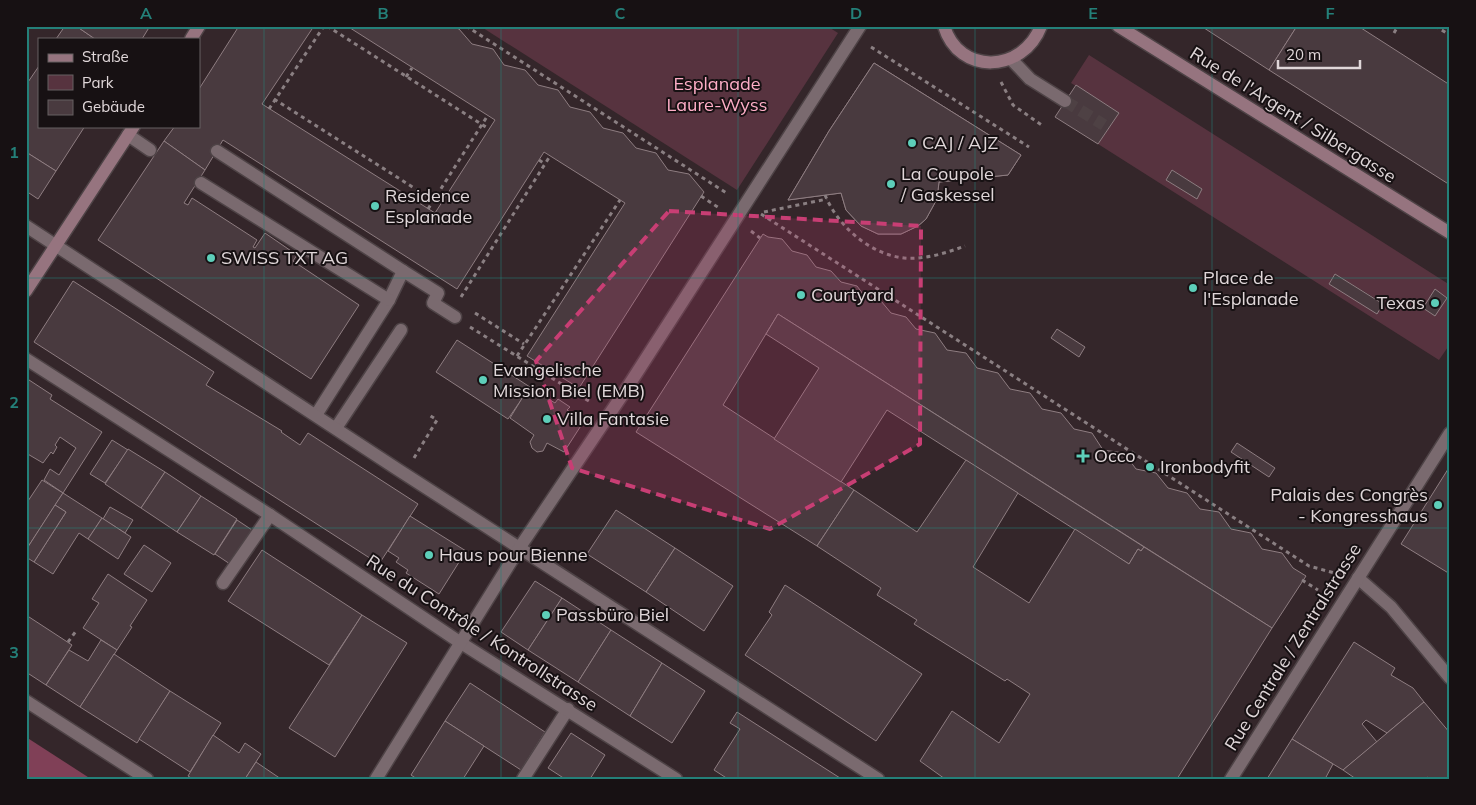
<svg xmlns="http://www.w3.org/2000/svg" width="1476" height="805" viewBox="0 0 1476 805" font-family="Mulish,sans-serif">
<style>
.green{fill:#57333f;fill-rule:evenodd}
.water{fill:#804057}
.building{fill:#493a3f;stroke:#8e7d81}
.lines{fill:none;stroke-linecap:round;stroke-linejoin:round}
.minor-tunnel{stroke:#4e4144;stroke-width:12;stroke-dasharray:12 6;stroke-linecap:butt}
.service-casing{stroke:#4e4346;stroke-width:15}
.minor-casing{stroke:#4e4346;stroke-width:15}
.secondary-casing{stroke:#4e4346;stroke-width:15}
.path{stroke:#8a7f82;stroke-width:3;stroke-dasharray:4 4;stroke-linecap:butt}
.service{stroke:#7a6a6f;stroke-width:12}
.minor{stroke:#7a6a6f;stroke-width:12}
.secondary{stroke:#96747f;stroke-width:12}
.marked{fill:#c83e74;fill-opacity:0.2;stroke:#c83e74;stroke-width:4;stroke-dasharray:10 6;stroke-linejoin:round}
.grid{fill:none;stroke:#248079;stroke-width:1;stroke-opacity:0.55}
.poi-dot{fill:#5dceb9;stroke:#171113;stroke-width:2}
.labels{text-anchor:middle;stroke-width:4;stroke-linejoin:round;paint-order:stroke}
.park-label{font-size:18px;fill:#feaec7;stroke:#171113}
.street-label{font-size:18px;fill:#e0d7d9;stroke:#171113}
.poi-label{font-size:18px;fill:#e0d7d9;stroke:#171113;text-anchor:start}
.neatline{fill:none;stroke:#248079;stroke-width:2}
.grid-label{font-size:16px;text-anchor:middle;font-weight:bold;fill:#248079}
</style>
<rect width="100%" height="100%" fill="#34262a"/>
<g class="green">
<path d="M480,26H827L838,33L737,190Z"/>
<path d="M1089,55L1450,285V344L1439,360L1098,144L1119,113L1071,83ZM1172,170L1202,189L1197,198L1166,180ZM1335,274L1383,303L1377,313L1329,284Z"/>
</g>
<path class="water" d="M26,737L91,779H26Z"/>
<g class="building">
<path d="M65,26H76L95,39H56Z"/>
<path d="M76,26H150L142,39H95Z"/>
<path d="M239,26H314L262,104L435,213L495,120L347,26H450L459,29L472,44L493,49L504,65L525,70L538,85L558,90L570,107L590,112L603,128L623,133L636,148L656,153L668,170L689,174L704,192L579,388L527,356L625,203L544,152L457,289L223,140L205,170L164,141L175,126H199V89Z"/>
<path d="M1201,26H1297L1269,70Z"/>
<path d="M1297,26H1358L1450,85V185L1269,70Z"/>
<path d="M874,63L1021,155L1008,175L939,182L937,199L926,219L918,226L901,234H878L861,226L846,210L841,193L788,200L829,131Z"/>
<path d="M874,63L1021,155L1008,175L939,182L937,199L926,219L918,226L901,234H878L861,226L846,210L841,193L788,200L829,131Z"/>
<path d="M39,66V126H85L56,171L26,152V85Z"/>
<path d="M1076,85L1119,113L1098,144L1055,117Z"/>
<path d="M164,141L205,170L184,203L188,205L192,198L257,240L253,247L255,248L265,233L297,255L293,261L359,305L311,379L98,240Z"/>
<path d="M26,152L56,171L38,199L26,191Z"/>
<path d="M1172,170L1202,189L1197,199L1166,180Z"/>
<path d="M763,234L768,237L782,239L792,251L807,255L816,267L831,271L841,282L857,286L866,298L881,301L891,313L906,317L916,329L935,333L947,350L966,353L977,368L998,373L1010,389L1030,393L1042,409L1061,413L1074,429L1092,433L1103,450L1124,453L1136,469L1156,473L1168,488L1187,493L1200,509L1219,512L1231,529L1251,533L1262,549L1282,553L1293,568L1306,576L1272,628L778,314L723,405L854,490L817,546L636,432Z"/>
<path d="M1335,274L1383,304L1377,314L1329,284Z"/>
<path d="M73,281L214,372L206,385L282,431L281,432L300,445L308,433L418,504L379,564L34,342Z"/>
<path d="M1435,289L1447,298L1435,316L1423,308Z"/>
<path d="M778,314L1144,547L1141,551L1138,549L1129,564L887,410L841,482L774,439L819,368L766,334Z"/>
<path d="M1057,329L1085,347L1079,357L1051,338Z"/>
<path d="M457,340L530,387L508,419L436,372Z"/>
<path d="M26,378L52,395L50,399L102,432L63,493L44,480L50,469L59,475L76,448L60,437L55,445L57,447L53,454L51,452L43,463L26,453Z"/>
<path d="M529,387L555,403L558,399L570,407L567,410L584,421L564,452L547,443L543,451L537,452L532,448L530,442L534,435L510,418Z"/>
<path d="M112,440L128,450L105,483L90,474Z"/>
<path d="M1237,443L1275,468L1269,477L1231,452Z"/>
<path d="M128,449L165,472L141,508L105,484Z"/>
<path d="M966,460L1018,493L973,567L1029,603L1075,529L1129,564L1138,549L1141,551L1144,547L1272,628L1177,779H945L920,761L952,711L999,743L1030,694L1007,679L1005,681L914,624L917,620L877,595L881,588L817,546L854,490L917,532Z"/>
<path d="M1450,466V574L1401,544Z"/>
<path d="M165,472L201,496L177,532L141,508Z"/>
<path d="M42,480L63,493L26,550V504Z"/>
<path d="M63,493L102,518L88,539L79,533L53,574L34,562L66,512L55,505Z"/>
<path d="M201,496L237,519L214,555L177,532Z"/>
<path d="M55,505L66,512L34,562L26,557V550Z"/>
<path d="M110,507L133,520L125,533L103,519Z"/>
<path d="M616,510L675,548L646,592L587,554Z"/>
<path d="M410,516L466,551L439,594L406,573L408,570L396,562L399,558L388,551Z"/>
<path d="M102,518L131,537L118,559L88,539Z"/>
<path d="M237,520L252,530L230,564L215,554Z"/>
<path d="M144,545L171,563L152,592L124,574Z"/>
<path d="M675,548L733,586L704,631L646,592Z"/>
<path d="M262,550L362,615L329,665L228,601Z"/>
<path d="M108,574L147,600L130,626L132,627L117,650L83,628L99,603L92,599Z"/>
<path d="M535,581L562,598L528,650L501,632Z"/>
<path d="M785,585L922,674L876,741L745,655L772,615L769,612Z"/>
<path d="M562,598L611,630L578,682L528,650Z"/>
<path d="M26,615L72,645L46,685L26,672Z"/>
<path d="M362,615L407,643L335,757L289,728Z"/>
<path d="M611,630L662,663L630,716L578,682Z"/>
<path d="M101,640L117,650L80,707L46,685L69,650L88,661Z"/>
<path d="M1354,642L1395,668L1391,675L1413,688L1424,702L1387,733L1366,720L1362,724L1377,742L1343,770L1292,739Z"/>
<path d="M114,654L170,691L137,743L80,707Z"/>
<path d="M662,663L705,691L672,743L630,716Z"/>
<path d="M470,683L545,732L521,770L445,721Z"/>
<path d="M170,691L221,723L190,772L139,739Z"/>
<path d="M1424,702L1450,733V779H1429L1428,777L1425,779H1356L1343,770Z"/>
<path d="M737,712L840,778L728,779L714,770L740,729L730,723Z"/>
<path d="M445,721L484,746L463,779H417L411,775Z"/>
<path d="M571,733L605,755L590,779H565L548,768Z"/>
<path d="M213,735L239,753L245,743L261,754L245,779H193L188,776Z"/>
<path d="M1292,739L1333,764L1325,779H1267Z"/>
<path d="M256,762L281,779H245Z"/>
</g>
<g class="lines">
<path class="minor-tunnel" d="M1065,101L1104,125"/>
<defs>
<g id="service">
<path d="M128,135L150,150"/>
<path d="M217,151L403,271L389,300L316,415"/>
<path d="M201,183L389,300"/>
<path d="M403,271L438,293L433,303L455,317"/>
<path d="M336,428L401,330"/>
<path d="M223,583L270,515"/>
<path d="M523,779L568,709"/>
</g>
<g id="minor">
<path d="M1011,59L1030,79L1065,101"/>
<path d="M26,226L397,469L878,779"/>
<path d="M26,359L270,515L461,643L676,779"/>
<path d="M1358,578L1391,607L1450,678"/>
<path d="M26,701L147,779"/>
<path d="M376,779L520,547L627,388L860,26"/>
<path d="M1231,779L1450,433"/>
</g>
<g id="secondary">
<path d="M944,26C959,76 1023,73 1041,26"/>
<path d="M1118,26L1450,233"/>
<path d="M191,39L199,26"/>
<path d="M26,291L134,126"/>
</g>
</defs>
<use href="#service" class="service-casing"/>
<use href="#minor" class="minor-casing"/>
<use href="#secondary" class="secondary-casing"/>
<g class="path">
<path d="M327,26L489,129"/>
<path d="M466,26L728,194"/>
<path d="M1435,26L1450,35"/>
<path d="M1394,33L1398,26"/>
<path d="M871,47L1029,147"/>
<path d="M406,77L412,68"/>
<path d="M1001,82L1013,105L1043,126"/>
<path d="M274,99L433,200"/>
<path d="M269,109L324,26"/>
<path d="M539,160L545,164"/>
<path d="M825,195C838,226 869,254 904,258C924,260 946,253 965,246"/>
<path d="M701,196L719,208"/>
<path d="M428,209L488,115"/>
<path d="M764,212L827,199"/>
<path d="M761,214L1309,566L1338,574"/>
<path d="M751,231L760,238"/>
<path d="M461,297L550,156"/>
<path d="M475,313L524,344"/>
<path d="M470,327L592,403"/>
<path d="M517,356L620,200"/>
<path d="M414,458L437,420L429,415"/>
<path d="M1302,580L1318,590"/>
<path d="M68,642L76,631"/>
</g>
<use href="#service" class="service"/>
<use href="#minor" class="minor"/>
<use href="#secondary" class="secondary"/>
</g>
<path class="marked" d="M669,211L921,226L920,444L770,529L572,468L536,361Z"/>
<path class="grid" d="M264,26V779M501,26V779M738,26V779M975,26V779M1212,26V779M26,278H1450M26,528H1450"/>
<g class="poi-dot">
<circle cx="912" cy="143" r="5"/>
<circle cx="891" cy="184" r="5"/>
<circle cx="375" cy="206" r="5"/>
<circle cx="211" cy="258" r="5"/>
<circle cx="1193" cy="288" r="5"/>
<circle cx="801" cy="295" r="5"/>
<circle cx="1435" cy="303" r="5"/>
<circle cx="483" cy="380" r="5"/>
<circle cx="547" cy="419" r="5"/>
<path d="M1080.5 448.5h5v5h5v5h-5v5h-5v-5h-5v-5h5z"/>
<circle cx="1150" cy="467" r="5"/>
<circle cx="1438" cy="505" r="5"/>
<circle cx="429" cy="555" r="5"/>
<circle cx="546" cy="615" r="5"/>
</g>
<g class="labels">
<g class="park-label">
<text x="717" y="90">Esplanade<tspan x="717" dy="21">Laure-Wyss</tspan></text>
</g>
<g class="street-label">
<text transform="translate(1293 115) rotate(32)" y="6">Rue de l'Argent / Silbergasse</text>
<text transform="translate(482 633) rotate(33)" y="6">Rue du Contrôle / Kontrollstrasse</text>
<text transform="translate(1293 647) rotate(-58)" y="6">Rue Centrale / Zentralstrasse</text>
</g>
<g class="poi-label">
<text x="922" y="149">CAJ / AJZ</text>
<text x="901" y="180">La Coupole<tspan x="901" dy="21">/ Gaskessel</tspan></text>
<text x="385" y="202">Residence<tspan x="385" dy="21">Esplanade</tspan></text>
<text x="221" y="264">SWISS TXT AG</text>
<text x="1203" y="284">Place de<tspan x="1203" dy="21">l'Esplanade</tspan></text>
<text x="811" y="301">Courtyard</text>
<text x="1425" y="309" text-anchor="end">Texas</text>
<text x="493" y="376">Evangelische<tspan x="493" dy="21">Mission Biel (EMB)</tspan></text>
<text x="557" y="425">Villa Fantasie</text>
<text x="1094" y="462">Occo</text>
<text x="1160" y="473">Ironbodyfit</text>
<text x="1428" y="501" text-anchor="end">Palais des Congrès<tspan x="1428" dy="21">- Kongresshaus</tspan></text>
<text x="439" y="561">Haus pour Bienne</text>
<text x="556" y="621">Passbüro Biel</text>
</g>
</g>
<rect width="1476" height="805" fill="none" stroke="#171113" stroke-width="55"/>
<rect x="38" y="38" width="162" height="90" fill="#171113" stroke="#676062"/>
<rect x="48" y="54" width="25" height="8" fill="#96747f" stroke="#676062"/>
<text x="82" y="62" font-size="15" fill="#e0d7d9">Straße</text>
<rect x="48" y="75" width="25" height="15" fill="#57333f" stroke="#676062"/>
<text x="82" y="88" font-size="15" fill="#e0d7d9">Park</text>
<rect x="48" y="100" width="25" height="15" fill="#493a3f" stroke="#676062"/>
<text x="82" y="112" font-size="15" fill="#e0d7d9">Gebäude</text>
<path d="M1278 60v8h82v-8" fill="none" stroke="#e0d7d9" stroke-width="2.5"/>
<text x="1286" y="60" font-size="15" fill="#e0d7d9" stroke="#171113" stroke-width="4" paint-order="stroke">20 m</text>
<rect x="28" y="28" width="1420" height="750" class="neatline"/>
<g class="grid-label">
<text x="146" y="19">A</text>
<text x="383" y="19">B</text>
<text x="620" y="19">C</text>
<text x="856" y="19">D</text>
<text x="1093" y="19">E</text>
<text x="1330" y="19">F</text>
<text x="14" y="158">1</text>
<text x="14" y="408">2</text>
<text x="14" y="658">3</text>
</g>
</svg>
